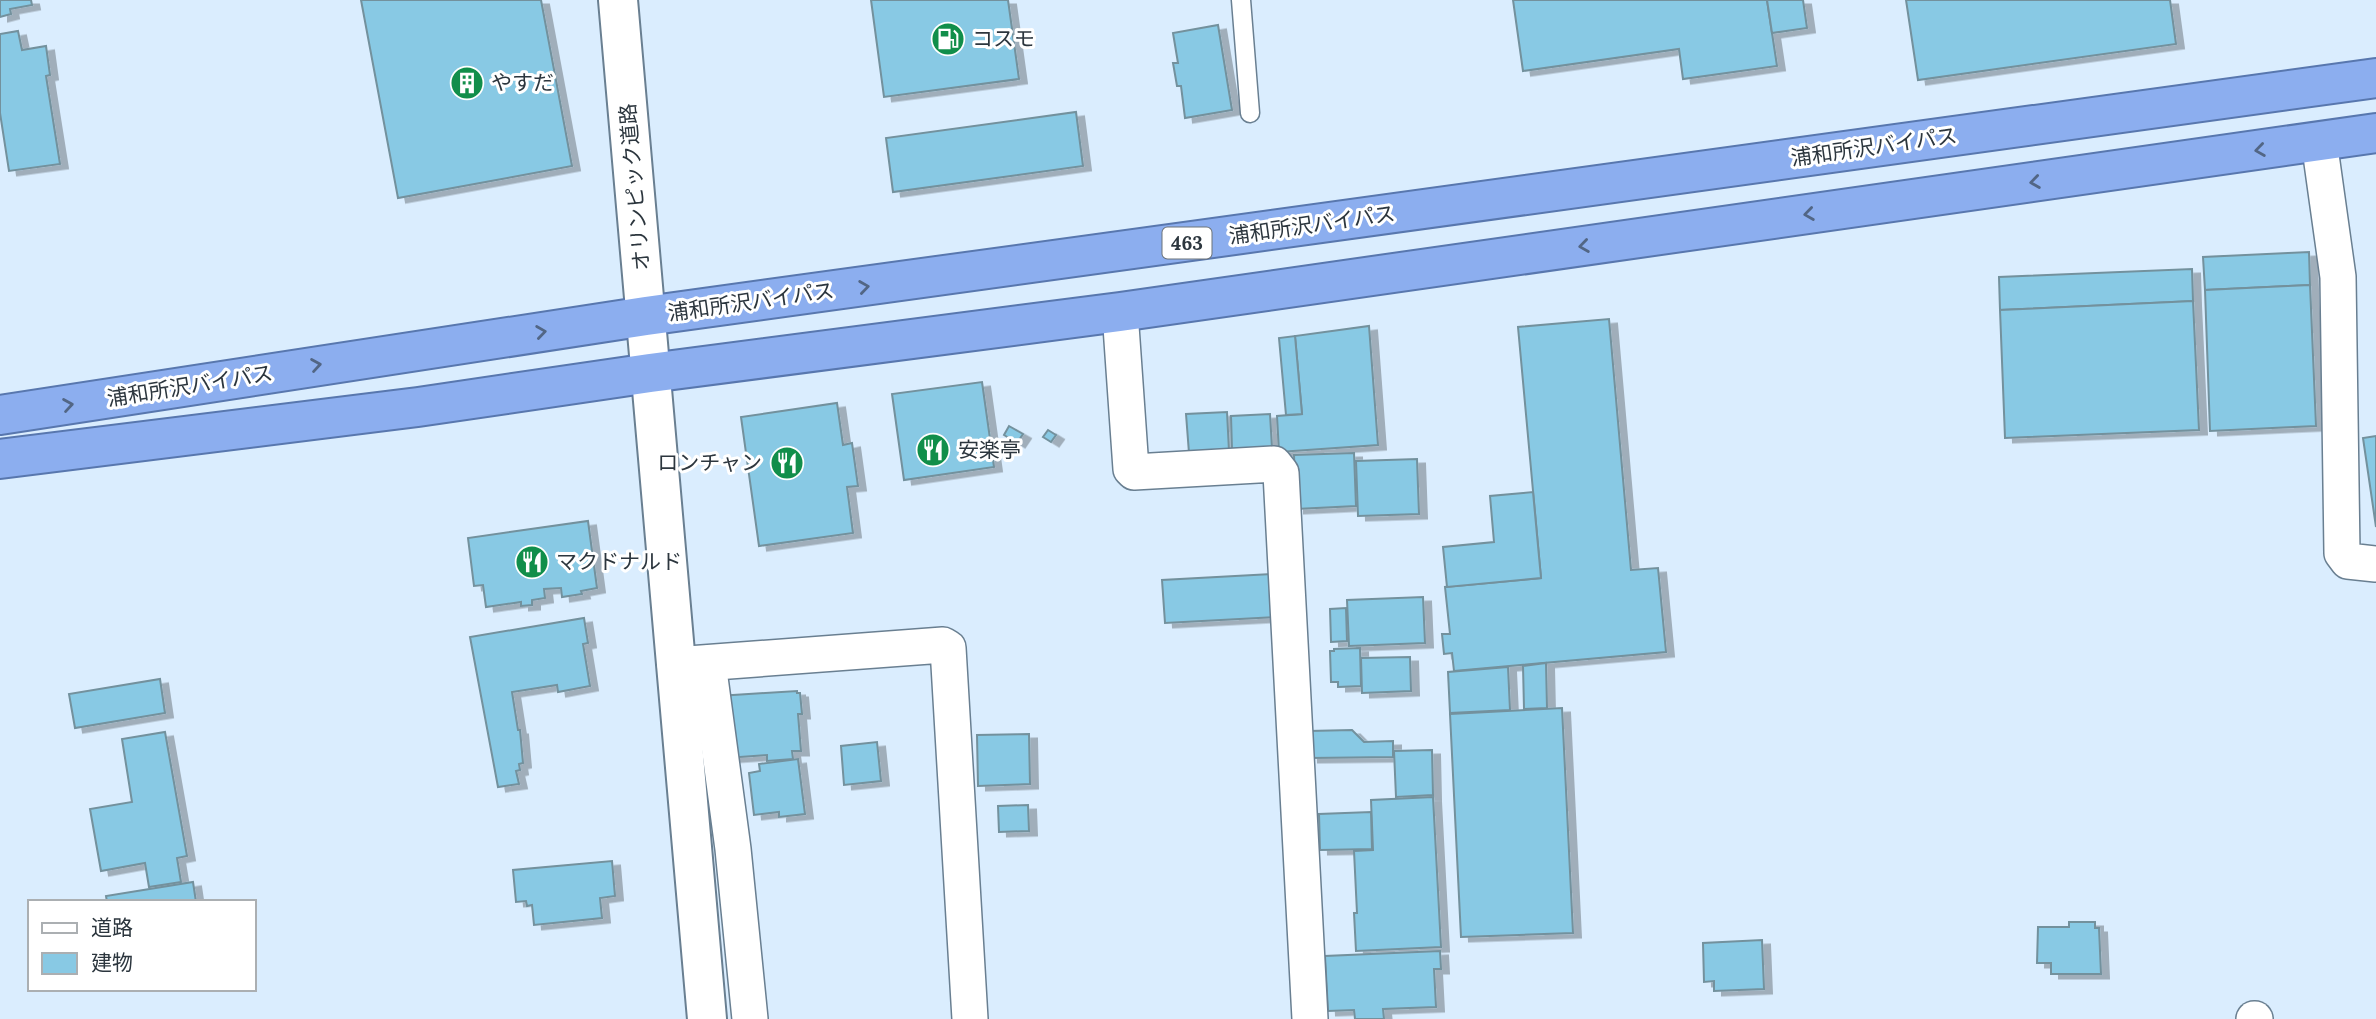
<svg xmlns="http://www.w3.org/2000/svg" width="2376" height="1019" viewBox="0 0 2376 1019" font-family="Lora,'Noto Sans JP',serif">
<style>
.building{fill:#88c9e4;stroke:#73919d;stroke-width:2;filter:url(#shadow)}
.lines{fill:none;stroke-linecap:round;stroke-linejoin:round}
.service-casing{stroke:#697f91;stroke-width:21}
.minor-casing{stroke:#697f91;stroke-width:38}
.tertiary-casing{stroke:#697f91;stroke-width:42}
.trunk-casing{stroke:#5877ae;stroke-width:42}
.service{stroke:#fff;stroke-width:18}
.minor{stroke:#fff;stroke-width:35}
.tertiary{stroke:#fff;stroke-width:38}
.trunk{stroke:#8caeef;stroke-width:38}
.oneway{stroke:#526685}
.labels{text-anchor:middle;stroke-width:6;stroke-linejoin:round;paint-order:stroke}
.shield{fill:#fff;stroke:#6b7278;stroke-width:2}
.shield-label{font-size:19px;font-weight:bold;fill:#2c363e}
.poi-label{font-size:21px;fill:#2c363e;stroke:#fff;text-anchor:start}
.street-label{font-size:21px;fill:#2c363e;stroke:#fff}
</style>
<defs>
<filter id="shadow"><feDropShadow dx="8" dy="4.5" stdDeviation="0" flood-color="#0004"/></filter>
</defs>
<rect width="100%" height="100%" fill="#daedfe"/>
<g class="building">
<path d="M0,0H31L32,5L10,9L11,14L0,17Z"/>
<path d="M361,0H541L572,166L398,198Z"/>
<path d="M871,0H1008L1019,79L884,97Z"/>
<path d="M1513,0H1767L1777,66L1683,79L1679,49L1523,71Z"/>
<path d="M1767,0H1803L1807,28L1772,33Z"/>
<path d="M1906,0H2170L2176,44L1918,80Z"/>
<path d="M1218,25L1232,110L1185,118L1181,86H1177L1173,63H1178L1173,33Z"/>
<path d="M18,31L22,50L46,46L50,75L46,76L60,164L9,171L0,113V34Z"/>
<path d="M1076,112L1083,166L893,192L886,138Z"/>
<path d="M2309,252L2310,285L2205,290L2203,257Z"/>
<path d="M2192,269L2193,301L2000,310L1999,277Z"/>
<path d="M2310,285L2316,426L2210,431L2205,290Z"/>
<path d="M2193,301L2199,430L2005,438L2000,310Z"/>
<path d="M1609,319L1631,570L1658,568L1666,652L1454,671L1452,653L1444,654L1442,634H1450L1445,587L1541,578L1518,327Z"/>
<path d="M1369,326L1378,445L1279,452L1277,416L1302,414L1295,336Z"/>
<path d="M1295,336L1302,414L1286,415L1279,338Z"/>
<path d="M982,382L994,467L904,480L892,394Z"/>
<path d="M837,403L843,445L852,443L858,486L847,487L853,533L759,546L741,417Z"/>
<path d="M1227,412L1229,451L1189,453L1186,414Z"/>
<path d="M1270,414L1272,448L1232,450L1231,416Z"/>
<path d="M1009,426L1023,434L1017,443L1004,435Z"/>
<path d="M1048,430L1056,435L1051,442L1043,437Z"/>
<path d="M2376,436V527L2363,438Z"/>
<path d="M1354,453L1356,506L1296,509L1294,455Z"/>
<path d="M1417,459L1419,514L1358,516L1356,461Z"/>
<path d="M1533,492L1541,578L1447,587L1443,547L1494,542L1490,496Z"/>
<path d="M588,521L597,588L581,591L582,594L562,597L561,588L544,589L545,598L532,600V605L521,606V602L486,607L483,585L474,586L468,538Z"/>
<path d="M1273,574L1276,617L1165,623L1162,580Z"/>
<path d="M1423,597L1425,643L1349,646L1347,600Z"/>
<path d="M1346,608L1347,641L1331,642L1330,609Z"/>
<path d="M584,618L588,643L583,644L590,686L558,692L557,685L512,692L518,730H520L523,763L519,764L520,770L516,771L519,784L498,787L470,637Z"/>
<path d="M1360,648L1361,686L1338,687V682H1331L1330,651H1334V649Z"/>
<path d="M1410,657L1411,691L1362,693L1361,658Z"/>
<path d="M1546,663L1547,708L1524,709L1523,666Z"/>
<path d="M1508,667L1510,710L1450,713L1448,672Z"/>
<path d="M160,679L165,713L75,728L69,694Z"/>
<path d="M797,691V693H800L802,714H798L801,751H792L793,759L767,761V755L726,758L718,696Z"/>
<path d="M1562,708L1573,933L1461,937L1450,714Z"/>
<path d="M1352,730L1364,742L1393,741V757L1310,758L1309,731Z"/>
<path d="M165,732L187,856L177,858L181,882L149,887L145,863L101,871L90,809L132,802L122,739Z"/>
<path d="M1029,734L1030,784L978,786L977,735Z"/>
<path d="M877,742L881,781L844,785L841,746Z"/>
<path d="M1432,750L1433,795L1396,797L1394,751Z"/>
<path d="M798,759L805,814L779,817V812L754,815L749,773L760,771L759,764Z"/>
<path d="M1433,797L1441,947L1356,951L1354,913H1357L1354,851L1373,850L1371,800Z"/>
<path d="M1028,805L1029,831L999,832L998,806Z"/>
<path d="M1371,812L1372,849L1320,850L1319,814Z"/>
<path d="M612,861L615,896L600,898L602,918L534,925L532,905L527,906L526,901L516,902L513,870Z"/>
<path d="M193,882L196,902H107L106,896Z"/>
<path d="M2069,922H2095V928H2099L2101,974H2051V963H2037L2038,927H2069Z"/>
<path d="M1762,940L1764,989L1714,991V981L1704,982L1703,943Z"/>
<path d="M1440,951L1441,969H1434L1436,1007L1383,1009L1384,1019H1355L1354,1010L1328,1011L1325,956Z"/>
</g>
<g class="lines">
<defs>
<path id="service" d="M1241,0L1250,113"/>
<g id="minor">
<path d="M2319,141L2338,277L2342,553L2348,561L2376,564"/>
<path d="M1120,312L1131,469L1134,472L1274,464L1281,473L1310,1019"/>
<path d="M708,663L733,849L750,1019"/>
<path d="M675,665L943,645L948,648L970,1019"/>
<path d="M2254,1019H2255"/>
</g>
<path id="tertiary" d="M618,0L707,1019"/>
<g id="trunk">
<path d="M0,415L646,316L2376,78"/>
<path d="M0,459L418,407L650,373L1120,312L2376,133"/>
</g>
</defs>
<use href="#service" class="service-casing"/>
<use href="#minor" class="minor-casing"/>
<use href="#tertiary" class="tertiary-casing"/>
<use href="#trunk" class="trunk-casing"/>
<use href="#service" class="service"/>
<use href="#minor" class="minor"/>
<use href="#tertiary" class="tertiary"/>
<use href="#trunk" class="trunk"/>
</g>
<defs><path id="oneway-chevron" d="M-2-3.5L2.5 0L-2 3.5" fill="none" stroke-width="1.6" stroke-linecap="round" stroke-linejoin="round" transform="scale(1.75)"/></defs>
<g class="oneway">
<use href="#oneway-chevron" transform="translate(2260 150) rotate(172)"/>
<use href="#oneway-chevron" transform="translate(2035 182) rotate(172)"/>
<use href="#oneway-chevron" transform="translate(1809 214) rotate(172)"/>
<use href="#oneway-chevron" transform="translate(1584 246) rotate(172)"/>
<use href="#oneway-chevron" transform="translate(864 287) rotate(-8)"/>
<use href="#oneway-chevron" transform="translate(541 332) rotate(-8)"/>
<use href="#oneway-chevron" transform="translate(316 365) rotate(-9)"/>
<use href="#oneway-chevron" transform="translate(68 405) rotate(-9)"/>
</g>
<defs>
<symbol id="fuel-disc" viewBox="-11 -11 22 22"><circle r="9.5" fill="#118e4a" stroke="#fff"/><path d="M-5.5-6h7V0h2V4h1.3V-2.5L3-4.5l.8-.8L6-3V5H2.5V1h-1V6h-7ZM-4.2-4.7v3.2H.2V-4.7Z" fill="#fff"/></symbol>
<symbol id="building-disc" viewBox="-11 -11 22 22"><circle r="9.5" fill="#118e4a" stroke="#fff"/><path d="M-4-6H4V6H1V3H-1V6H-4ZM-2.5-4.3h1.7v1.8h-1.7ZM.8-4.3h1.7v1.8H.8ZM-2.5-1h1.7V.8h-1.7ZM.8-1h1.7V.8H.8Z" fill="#fff"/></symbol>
<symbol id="restaurant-disc" viewBox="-11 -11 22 22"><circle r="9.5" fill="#118e4a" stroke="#fff"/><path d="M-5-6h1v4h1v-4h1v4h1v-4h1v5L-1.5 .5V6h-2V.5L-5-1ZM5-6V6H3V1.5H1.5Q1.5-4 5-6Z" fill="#fff"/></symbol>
</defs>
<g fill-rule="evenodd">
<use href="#fuel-disc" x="929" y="20" width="38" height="38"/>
<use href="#building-disc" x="448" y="64" width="38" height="38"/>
<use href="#restaurant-disc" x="914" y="431" width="38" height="38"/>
<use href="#restaurant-disc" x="768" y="444" width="38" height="38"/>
<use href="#restaurant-disc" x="513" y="543" width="38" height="38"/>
</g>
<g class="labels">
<rect class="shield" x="1162.5" y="227.5" width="49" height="31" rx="5"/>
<g class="shield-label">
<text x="1187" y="250">463</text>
</g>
<g class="poi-label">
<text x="972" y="46">コスモ</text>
<text x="491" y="90">やすだ</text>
<text x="958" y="457">安楽亭</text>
<text x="762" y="470" text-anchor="end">ロンチャン</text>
<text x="556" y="569">マクドナルド</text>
</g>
<g class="street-label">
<text transform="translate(1874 147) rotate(-8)" y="7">浦和所沢バイパス</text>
<text transform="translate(635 187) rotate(-95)" y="7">オリンピック道路</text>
<text transform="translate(1312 225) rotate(-8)" y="7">浦和所沢バイパス</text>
<text transform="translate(751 302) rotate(-8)" y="7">浦和所沢バイパス</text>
<text transform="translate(190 386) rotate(-9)" y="7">浦和所沢バイパス</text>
</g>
</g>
<rect x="28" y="900" width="228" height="91" fill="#ffffff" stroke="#abafb2" stroke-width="2"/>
<rect x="42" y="923" width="35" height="10" fill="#ffffff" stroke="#abafb2" stroke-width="2"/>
<text x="91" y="935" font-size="21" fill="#2c363e">道路</text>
<rect x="42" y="953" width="35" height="21" fill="#88c9e4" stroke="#abafb2" stroke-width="2"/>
<text x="91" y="970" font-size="21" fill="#2c363e">建物</text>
</svg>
